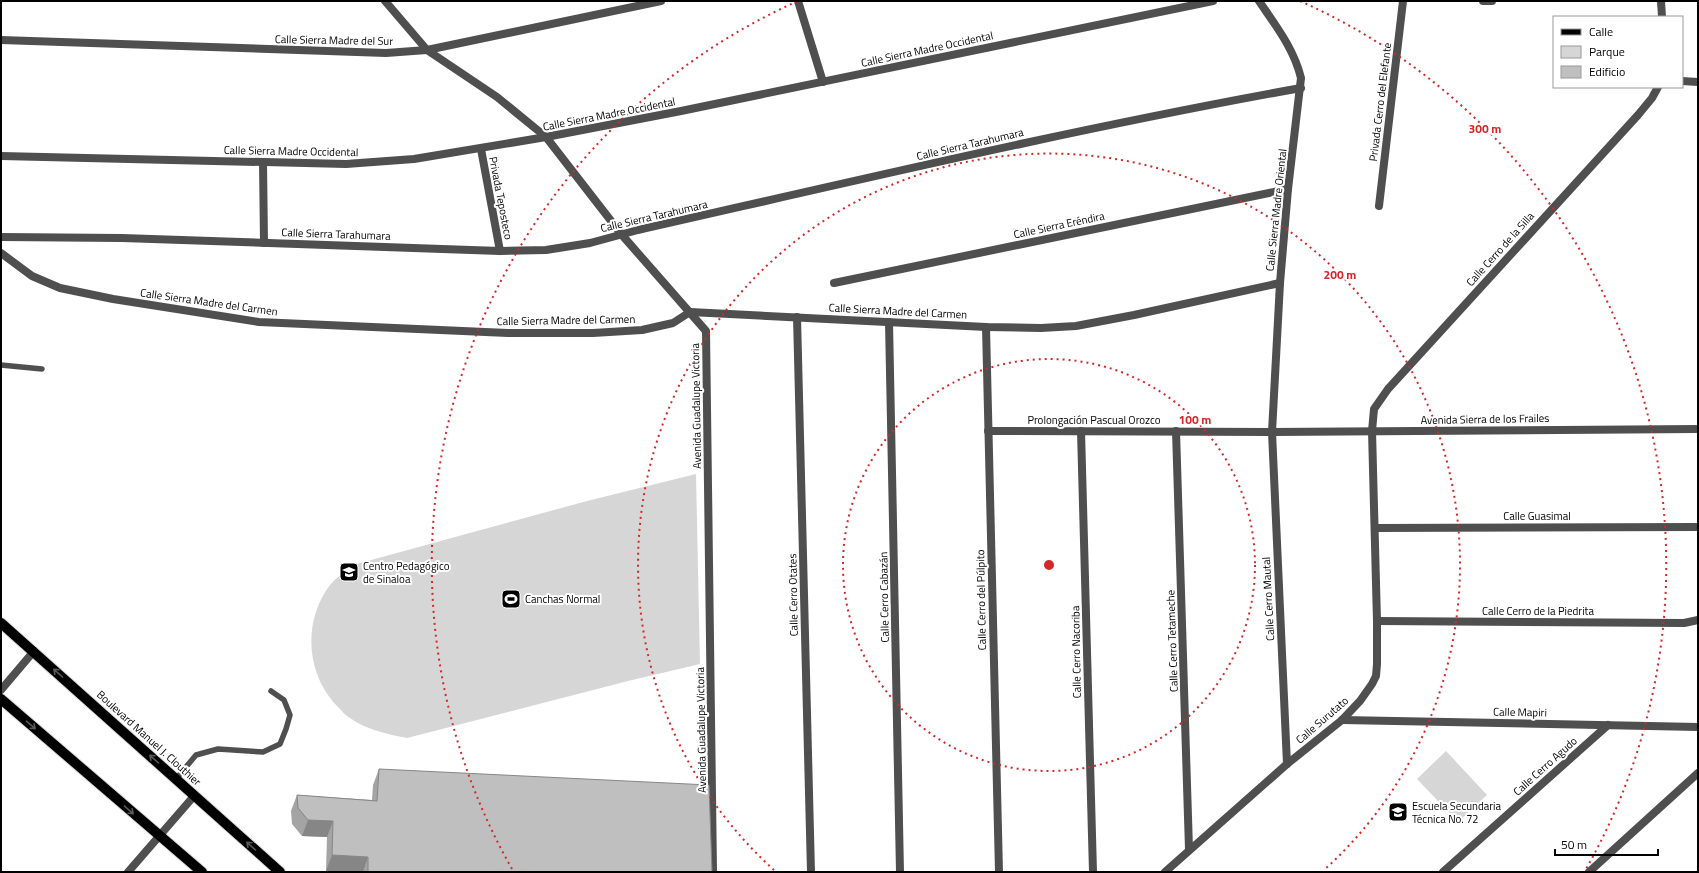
<svg xmlns="http://www.w3.org/2000/svg" width="1699" height="873" viewBox="0 0 1699 873" font-family="'Titillium Web',sans-serif">
<style>
.green{fill:#d6d6d6}
.lines{fill:none;stroke-linecap:round;stroke-linejoin:round}
.primary-casing{stroke:#dbdbdb;stroke-width:12}
.service{stroke:#4f4f4f;stroke-width:5.5}
.minor{stroke:#4f4f4f;stroke-width:8}
.tertiary{stroke:#4f4f4f;stroke-width:8}
.primary{stroke:#000;stroke-width:10}
.wall{fill:#a4a4a4}
.shaded-wall{fill:#868686}
.building{fill:#bfbfbf;stroke:#868686}
.oneway{stroke:#595959}
.ring{fill:none;stroke:#d62828;stroke-width:2;stroke-dasharray:2 4}
.labels{text-anchor:middle;stroke-width:4;stroke-linejoin:round;paint-order:stroke}
.street-label{font-size:11px;fill:#000;stroke:#fff}
.poi-label{font-size:11px;fill:#000;stroke:#fff;text-anchor:start}
.centre{fill:#d62828;stroke:#fff;stroke-width:2}
.ring-label{font-size:12px;text-anchor:middle;font-weight:bold;fill:#d62828;stroke:#fff;stroke-width:4;stroke-linejoin:round;paint-order:stroke}
</style>
<rect width="100%" height="100%" fill="#fff"/>
<g class="green">
<path d="M696,474L700,664L628,681L407,738C387,734 367,730 350,718C346,716 342,711 339,708C306,676 302,622 330,585C336,578 345,571 353,565L587,501Z"/>
<path d="M1446,751L1487,795L1458,822L1417,779Z"/>
</g>
<g class="lines">
<defs>
<g id="primary">
<path d="M1,623L280,872"/>
<path d="M1,699L202,872"/>
</g>
</defs>
<use href="#primary" class="primary-casing"/>
<g class="service">
<path d="M1,365L42,369"/>
<path d="M176,779L196,755L218,749L263,752L280,744L286,729L290,715L284,700L271,691"/>
</g>
<g class="minor">
<path d="M798,1L823,82"/>
<path d="M1483,1H1492"/>
<path d="M1661,1L1662,17"/>
<path d="M1,40L386,53L427,50L661,1"/>
<path d="M1682,81L1698,82"/>
<path d="M481,149L500,251"/>
<path d="M1,156L346,164L414,159L546,137L681,111L1213,1"/>
<path d="M263,162L264,243"/>
<path d="M1379,206L1403,1"/>
<path d="M1,237L122,238L500,251L546,250L590,243L638,230C859,180 1078,128 1301,88"/>
<path d="M834,283L1288,189"/>
<path d="M797,317L811,872"/>
<path d="M889,322L900,872"/>
<path d="M986,327L999,872"/>
<path d="M988,431L1272,432L1287,764"/>
<path d="M1081,431L1093,872"/>
<path d="M1176,431L1189,849"/>
<path d="M1372,431L1374,409L1388,389L1638,115L1652,98L1658,87"/>
<path d="M1376,528L1698,527"/>
<path d="M1377,621L1684,623L1698,620"/>
<path d="M1,690L34,651"/>
<path d="M1342,720L1698,727"/>
<path d="M1443,872L1608,725"/>
<path d="M1589,872L1698,773"/>
</g>
<g class="tertiary">
<path d="M385,1L427,50L497,97L546,137L622,235L706,331L713,872"/>
<path d="M1259,1C1276,26 1294,49 1301,78L1288,189L1280,283L1272,432L1698,429"/>
<path d="M1,253L32,276L60,288L113,299L259,322L508,333H593L642,330L673,323L690,312L986,327L1041,328L1076,326L1134,315L1280,283"/>
<path d="M128,872L194,796"/>
<path d="M1165,872L1287,764L1342,720L1360,701L1372,684L1376,676L1377,664V621L1372,431"/>
</g>
<use href="#primary" class="primary"/>
</g>
<path class="wall" d="M379,769L712,872L326,871L327,837L302,836L292,824L291,811L297,795L372,800L373,785Z"/>
<g class="shaded-wall">
<path d="M308,820L333,821L327,837L302,836Z"/>
<path d="M332,855L368,857L363,872L326,871Z"/>
</g>
<path class="building" d="M379,769L709,785L712,872H368V857L332,855L333,821L308,820L298,808L297,795L377,801Z"/>
<defs><path id="oneway-shaft" d="M-6 0H5M1.5-3L5.5 0L1.5 3" fill="none" stroke-width="1.6" stroke-linecap="round" stroke-linejoin="round"/></defs>
<g class="oneway">
<use href="#oneway-shaft" transform="translate(58 673) rotate(-138)"/>
<use href="#oneway-shaft" transform="translate(31 725) rotate(41)"/>
<use href="#oneway-shaft" transform="translate(154 759) rotate(-138)"/>
<use href="#oneway-shaft" transform="translate(129 810) rotate(41)"/>
<use href="#oneway-shaft" transform="translate(251 846) rotate(-138)"/>
</g>
<g class="ring">
<circle cx="1049" cy="565" r="206"/>
<path d="M774 870A411 411 0 1 1 1324 870"/>
<path d="M512 869A617 617 0 0 1 798 1M1300 1A617 617 0 0 1 1586 869"/>
</g>
<defs>
<symbol id="university-square" viewBox="-11 -11 22 22"><rect x="-9" y="-9" width="18" height="18" rx="4" fill="#000" stroke="#fff"/><path d="M0-5L7-2L0 1L-7-2ZM-4 1L0 2.5L4 1V4Q0 6-4 4Z" fill="#fff"/></symbol>
<symbol id="stadium-square" viewBox="-11 -11 22 22"><rect x="-9" y="-9" width="18" height="18" rx="4" fill="#000" stroke="#fff"/><path d="M0-5a6.5 5 0 1 0 0 10a6.5 5 0 1 0 0-10ZM-3.5-1.8h7v3.6h-7Z" fill="#fff"/></symbol>
<symbol id="school-square" viewBox="-11 -11 22 22"><rect x="-9" y="-9" width="18" height="18" rx="4" fill="#000" stroke="#fff"/><path d="M0-5L7-2L0 1L-7-2ZM-4 1L0 2.5L4 1V4Q0 6-4 4Z" fill="#fff"/></symbol>
</defs>
<g fill-rule="evenodd">
<use href="#university-square" x="338" y="561" width="22" height="22"/>
<use href="#stadium-square" x="500" y="588" width="22" height="22"/>
<use href="#school-square" x="1387" y="801" width="22" height="22"/>
</g>
<g class="labels">
<g class="street-label">
<text transform="translate(334 40) rotate(1)" y="4">Calle Sierra Madre del Sur</text>
<text transform="translate(927 49) rotate(-12)" y="4">Calle Sierra Madre Occidental</text>
<text transform="translate(1380 102) rotate(-83)" y="4">Privada Cerro del Elefante</text>
<text transform="translate(609 114) rotate(-11)" y="4">Calle Sierra Madre Occidental</text>
<text transform="translate(970 144) rotate(-13)" y="4">Calle Sierra Tarahumara</text>
<text transform="translate(291 151) rotate(1)" y="4">Calle Sierra Madre Occidental</text>
<text transform="translate(501 198) rotate(79)" y="4">Privada Teposteco</text>
<text transform="translate(1276 210) rotate(-84)" y="4">Calle Sierra Madre Oriental</text>
<text transform="translate(654 216) rotate(-13)" y="4">Calle Sierra Tarahumara</text>
<text transform="translate(1059 225) rotate(-12)" y="4">Calle Sierra Eréndira</text>
<text transform="translate(336 234) rotate(2)" y="4">Calle Sierra Tarahumara</text>
<text transform="translate(1500 249) rotate(-48)" y="4">Calle Cerro de la Silla</text>
<text transform="translate(209 302) rotate(8)" y="4">Calle Sierra Madre del Carmen</text>
<text transform="translate(898 311) rotate(3)" y="4">Calle Sierra Madre del Carmen</text>
<text transform="translate(566 320) rotate(-1)" y="4">Calle Sierra Madre del Carmen</text>
<text transform="translate(696 406) rotate(-91)" y="4">Avenida Guadalupe Victoria</text>
<text transform="translate(1485 419) rotate(-1)" y="4">Avenida Sierra de los Frailes</text>
<text x="1094" y="424">Prolongación Pascual Orozco</text>
<text x="1537" y="520">Calle Guasimal</text>
<text transform="translate(793 595) rotate(-91)" y="4">Calle Cerro Otates</text>
<text transform="translate(884 597) rotate(-91)" y="4">Calle Cerro Cabazán</text>
<text transform="translate(1268 599) rotate(-93)" y="4">Calle Cerro Mautal</text>
<text transform="translate(981 600) rotate(-91)" y="4">Calle Cerro del Púlpito</text>
<text x="1538" y="615">Calle Cerro de la Piedrita</text>
<text transform="translate(1172 641) rotate(-92)" y="4">Calle Cerro Tetameche</text>
<text transform="translate(1076 652) rotate(-91)" y="4">Calle Cerro Nacoriba</text>
<text transform="translate(1520 712) rotate(1)" y="4">Calle Mapiri</text>
<text transform="translate(1322 720) rotate(-41)" y="4">Calle Surutato</text>
<text transform="translate(701 730) rotate(-91)" y="4">Avenida Guadalupe Victoria</text>
<text transform="translate(149 738) rotate(42)" y="4">Boulevard Manuel J. Clouthier</text>
<text transform="translate(1545 766) rotate(-42)" y="4">Calle Cerro Agudo</text>
</g>
<g class="poi-label">
<text x="363" y="570">Centro Pedagógico<tspan x="363" dy="13">de Sinaloa</tspan></text>
<text x="525" y="603">Canchas Normal</text>
<text x="1412" y="810">Escuela Secundaria<tspan x="1412" dy="13">Técnica No. 72</tspan></text>
</g>
</g>
<circle cx="1049" cy="565" r="6" class="centre"/>
<g class="ring-label">
<text x="1485" y="133">300 m</text>
<text x="1340" y="279">200 m</text>
<text x="1195" y="424">100 m</text>
</g>
<rect width="1699" height="873" fill="none" stroke="#000000" stroke-width="4"/>
<rect x="1553" y="16" width="130" height="72" fill="#ffffff" stroke="#999999"/>
<rect x="1561" y="29" width="20" height="6" fill="#000000" stroke="#999999"/>
<text x="1589" y="36" font-size="12" fill="#000000">Calle</text>
<rect x="1561" y="46" width="20" height="12" fill="#d6d6d6" stroke="#999999"/>
<text x="1589" y="56" font-size="12" fill="#000000">Parque</text>
<rect x="1561" y="66" width="20" height="12" fill="#bfbfbf" stroke="#999999"/>
<text x="1589" y="76" font-size="12" fill="#000000">Edificio</text>
<path d="M1555 849v6h103v-6" fill="none" stroke="#000000" stroke-width="2"/>
<text x="1561" y="849" font-size="12" fill="#000000" stroke="#ffffff" stroke-width="3" paint-order="stroke">50 m</text>
</svg>
